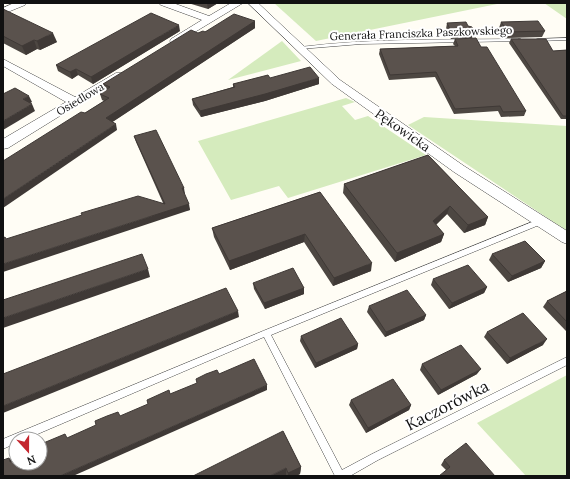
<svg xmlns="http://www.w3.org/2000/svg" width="570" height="479" viewBox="0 0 570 479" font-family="Lora,serif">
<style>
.green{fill:#d5ebbd}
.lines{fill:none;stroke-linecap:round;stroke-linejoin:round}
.lane-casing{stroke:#444;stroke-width:1}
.street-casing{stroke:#444;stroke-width:1}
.lane{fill:#fff;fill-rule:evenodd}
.street{fill:#fff;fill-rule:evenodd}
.wall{fill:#4d4742}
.shaded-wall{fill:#3f3936}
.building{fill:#5a524d;stroke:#3f3936}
.labels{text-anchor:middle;stroke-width:4;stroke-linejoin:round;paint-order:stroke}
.far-street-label{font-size:11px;fill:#111;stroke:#fff}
.street-label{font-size:13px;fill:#111;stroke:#fff}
.near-street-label{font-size:16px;fill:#111;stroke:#fff}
</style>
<rect width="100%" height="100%" fill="#fffdf5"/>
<g class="green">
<path d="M274,3H502L316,41Z"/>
<path d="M544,3H567V19Z"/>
<path d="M282,41L301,61L228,80Z"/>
<path d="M346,98L355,102L342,106L355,120L368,116L426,155L288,198L279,186L231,200L198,141Z"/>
<path d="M424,117L567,126V231L408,125Z"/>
<path d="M567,375V476H526L477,423Z"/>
</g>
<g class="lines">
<defs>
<g id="lane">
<path d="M567,38V40L537,41L535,40L537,39Z"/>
<path d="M519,39H521V41L361,44L300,49L298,48L300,47C373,38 446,40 519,39Z"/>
<path d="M542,218L545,221L544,223L271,335L342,470L372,454L567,357V365L378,460L350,476H335L264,337L26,439H16V443L3,449V439L263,331Z"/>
</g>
<g id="street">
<path d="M14,3H27L25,5L3,14V8Z"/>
<path d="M159,3H173L209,16L231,3H243L175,44L171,43L170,41L171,39L202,20L161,5Z"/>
<path d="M248,3H258L340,80L464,166L567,231V244L562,242L454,172L332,84Z"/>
<path d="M3,59L75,97L116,73H124L126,75L8,148L3,149V139L66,102L3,66Z"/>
</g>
</defs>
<use href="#lane" class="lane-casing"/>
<use href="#street" class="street-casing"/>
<use href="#lane" class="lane"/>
<use href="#street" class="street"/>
</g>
<g class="wall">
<path d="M188,3H218L208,9Z"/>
<path d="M3,9L57,42L40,50L37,49L26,55L3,43Z"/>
<path d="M255,21V28L112,122L117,130L85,113L104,101L102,100L100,94L105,90L103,84L198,33Z"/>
<path d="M501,22L545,31L542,37L506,38L499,28Z"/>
<path d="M447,23L468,26L474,32L472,38L451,39L446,29Z"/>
<path d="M180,31L93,84L78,75L72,79L58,71L56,65Z"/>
<path d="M455,39L481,47L526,111L524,116L501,117L498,111L454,114L435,77L389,80L379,54L380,49L455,46L453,44Z"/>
<path d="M511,39L553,51L567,50V119H561L509,43Z"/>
<path d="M270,78L319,84L265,101L201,117L193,105L192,99L233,87V84Z"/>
<path d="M134,136L185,194H184L190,210L6,239L163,203L136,142Z"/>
<path d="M428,155L488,217L485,225L464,233L447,214L436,225L444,234L441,242L395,262L343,193L344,184Z"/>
<path d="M320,192L371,271L333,286L304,242L230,270L214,237L212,228Z"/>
<path d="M492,254L545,261L541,268L508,282L489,260Z"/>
<path d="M433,279L487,287L484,293L449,309L431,285Z"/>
<path d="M253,283L304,288V294L265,309L254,289Z"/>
<path d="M567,291V331H566L543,307L547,301Z"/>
<path d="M369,306L426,315L424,320L385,337L367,312Z"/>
<path d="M487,332L543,345L507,364L484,337Z"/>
<path d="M301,336L358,344L357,349L315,368L300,341Z"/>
<path d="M422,364L477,374L438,395L420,370Z"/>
<path d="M351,400L411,405L409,410L366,433L349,405Z"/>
<path d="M283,431L301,467L300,474L296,476H286V475Z"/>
<path d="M444,460L495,476L446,470L441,465Z"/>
</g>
<g class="shaded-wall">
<path d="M207,3H218L208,9Z"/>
<path d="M255,21V28L108,125L106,118Z"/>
<path d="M179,25L180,31L93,84L91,77Z"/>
<path d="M53,33L57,42L40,50L37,41Z"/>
<path d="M34,40L37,49L26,55L22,46Z"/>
<path d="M76,69L78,75L72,79L70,72Z"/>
<path d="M319,78V84L265,101L201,117L200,111Z"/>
<path d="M29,96L32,102L26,106L23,99Z"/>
<path d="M32,104L35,111L3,130V121Z"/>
<path d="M116,124L117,130L3,208V199Z"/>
<path d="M182,188H184L185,194H183Z"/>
<path d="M189,204L190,210L3,272V264Z"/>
<path d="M450,206L447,214L430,230L433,221Z"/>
<path d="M488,217L485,225L464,233L468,225Z"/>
<path d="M305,234L304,242L230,270L229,261Z"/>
<path d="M444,234L441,242L395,262L397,253Z"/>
<path d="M545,261L541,268L508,282L512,276Z"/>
<path d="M372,263L371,271L333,286L334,278Z"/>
<path d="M148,269L150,277L3,328V318Z"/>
<path d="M487,287L484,293L449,309L452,303Z"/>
<path d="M304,288V294L265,309L264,303Z"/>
<path d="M238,311L239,317L3,413V406Z"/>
<path d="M426,315L424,320L385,337L386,332Z"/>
<path d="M547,339L543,345L507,364L510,358Z"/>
<path d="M358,344L357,349L315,368L316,363Z"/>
<path d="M481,369L477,374L438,395L441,390Z"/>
<path d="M267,385V390L73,476H60Z"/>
<path d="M411,405L409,410L366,433L368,428Z"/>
<path d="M9,458L14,462H10Z"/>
<path d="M301,467L300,474L296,476H288V473Z"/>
<path d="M286,468V475L284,476H270Z"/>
</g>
<g class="building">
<path d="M3,9L53,33L37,41L34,40L22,46L3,36Z"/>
<path d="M151,13L179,25L91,77L76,69L70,72L56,65Z"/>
<path d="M234,14L255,21L106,118L116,124L3,199V161L81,112L85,113L109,98L100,94L110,87L103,84L191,30L198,33L203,31L205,32Z"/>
<path d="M538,21L545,31L508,32L501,22Z"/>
<path d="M466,22L468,26L472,27L474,32L452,33L447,23Z"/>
<path d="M476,38L481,47H487L526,111L503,112L500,106L455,109L436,72L390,75L380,49L458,46L455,39Z"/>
<path d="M511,39H546L553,51L567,50V116H563Z"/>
<path d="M310,67L319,78L265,94L200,111L192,99L235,87L233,84L268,75L270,78Z"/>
<path d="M15,88L29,96L23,99L32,104L3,121V94Z"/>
<path d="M156,130L184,188H182L189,204L3,264V238L5,237L6,239L82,215L81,213L138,196L165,204L134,136Z"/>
<path d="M428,155L488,217L468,225L450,206L433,221L444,234L397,253L344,184Z"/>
<path d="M320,192L372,263L334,278L305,234L229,261L212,228Z"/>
<path d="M525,241L545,261L512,276L492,254Z"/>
<path d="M142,254L148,269L3,318V300Z"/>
<path d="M468,265L487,287L452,303L433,279Z"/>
<path d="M293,268L304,288L264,303L253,283Z"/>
<path d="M226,288L238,311L3,406V374Z"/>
<path d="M407,290L426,315L386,332L369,306Z"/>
<path d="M567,291V322L547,301Z"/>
<path d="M523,313L547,339L510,358L487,332Z"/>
<path d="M341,318L358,344L316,363L301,336Z"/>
<path d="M461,345L481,369L441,390L422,364Z"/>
<path d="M254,359L267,385L60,476H3V460L9,458L10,462L16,460V463H40V449H41V444L65,434L67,438L96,425L95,421L107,416L118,412L120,416L148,404L147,400L169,390L170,394L197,383L196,379L206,374L217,370L219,374Z"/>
<path d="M393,379L411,405L368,428L351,400Z"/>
<path d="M283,431L301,467L288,473L286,468L270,476H193Z"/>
<path d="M466,443L495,476H439L450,467L444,460Z"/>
</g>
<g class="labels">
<g class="far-street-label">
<text transform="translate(421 33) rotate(-2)" y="4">Generała Franciszka Paszkowskiego</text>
<text transform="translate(80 99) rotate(-31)" y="4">Osiedlowa</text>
</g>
<g class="street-label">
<text transform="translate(403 130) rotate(35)" y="5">Pękowicka</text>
</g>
<g class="near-street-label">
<text transform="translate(447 405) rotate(-27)" y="6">Kaczorówka</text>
</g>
</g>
<rect width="570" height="479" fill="none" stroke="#111111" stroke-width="8"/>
<g transform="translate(28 451) rotate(159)"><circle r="19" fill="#ffffff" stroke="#a0a0a0"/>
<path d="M0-3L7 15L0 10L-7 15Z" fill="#c4262e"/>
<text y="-6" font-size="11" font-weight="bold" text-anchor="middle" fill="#111111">N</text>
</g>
</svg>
